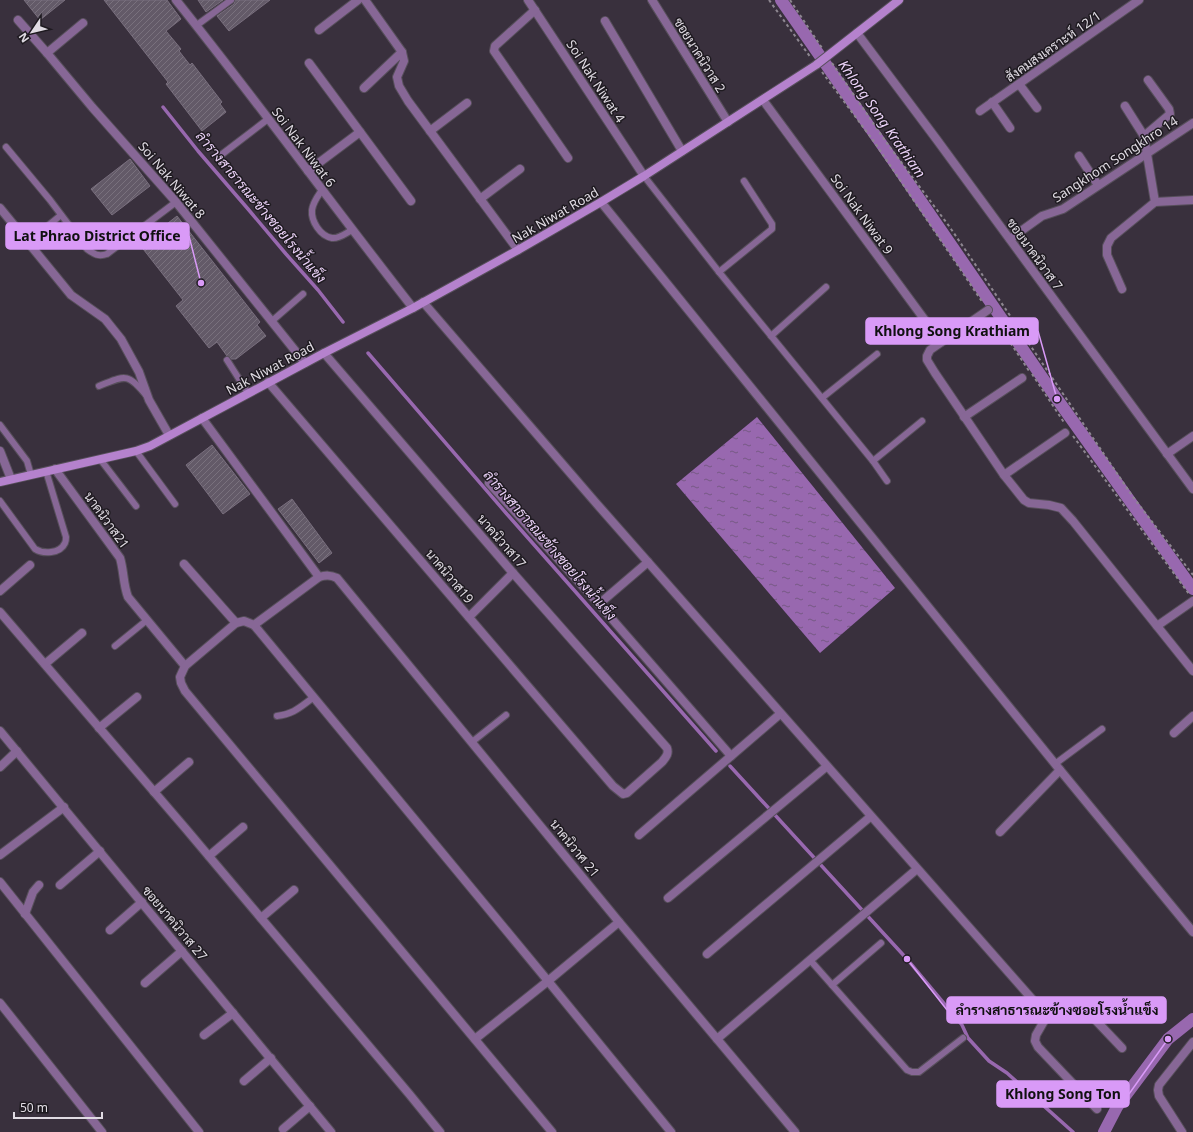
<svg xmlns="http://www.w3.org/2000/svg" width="1193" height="1132" viewBox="0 0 1193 1132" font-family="'Noto Sans',Sarabun,sans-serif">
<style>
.water{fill:url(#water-ripples)}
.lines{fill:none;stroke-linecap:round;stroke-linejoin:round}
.stream{stroke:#9868af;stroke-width:3.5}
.canal{stroke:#9868af;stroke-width:12}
.building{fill:url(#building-hatch);stroke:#796f7e}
.lane-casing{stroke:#574f5b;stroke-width:8}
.street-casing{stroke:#574f5b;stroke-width:10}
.secondary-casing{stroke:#574f5b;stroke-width:10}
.path{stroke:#8e8791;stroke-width:2;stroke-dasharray:3 3;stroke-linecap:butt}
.lane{stroke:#876796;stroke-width:6}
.street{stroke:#876796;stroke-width:8}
.secondary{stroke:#b582cd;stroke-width:8}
.labels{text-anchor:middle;stroke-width:3;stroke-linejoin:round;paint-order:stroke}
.street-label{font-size:13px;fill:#e0dbe3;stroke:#1e1a20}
.water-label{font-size:14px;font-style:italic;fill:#ecd3f9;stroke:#1e1a20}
.leader{fill:none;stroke:#d99af7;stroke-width:1.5}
.callout-dot{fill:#d99af7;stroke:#1e1a20;stroke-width:1.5}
.callout{fill:#d99af7;stroke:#d99af7;stroke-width:1.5}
.callout-label{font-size:14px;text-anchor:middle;font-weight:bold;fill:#111}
</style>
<defs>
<pattern id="water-ripples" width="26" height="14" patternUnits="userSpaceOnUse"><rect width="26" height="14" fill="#9868af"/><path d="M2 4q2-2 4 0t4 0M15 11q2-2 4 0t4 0" fill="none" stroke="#765984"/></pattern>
<pattern id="building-hatch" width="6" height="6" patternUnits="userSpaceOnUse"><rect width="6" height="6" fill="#635a68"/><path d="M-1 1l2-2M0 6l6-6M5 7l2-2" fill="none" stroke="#79717d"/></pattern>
</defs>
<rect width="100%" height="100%" fill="#39303d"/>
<path class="water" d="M757,417L895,588L820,653L676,484Z"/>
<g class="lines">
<g class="stream">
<path d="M163,107L198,151L248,209L286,254L318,290L343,322"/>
<path d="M368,353L506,513L716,751"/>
<path d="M730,766L907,959L962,1025L968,1038L989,1061L1007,1073L1073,1132"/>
</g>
<g class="canal">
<path d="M781,0L894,162L1057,399L1193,589"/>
<path d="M1104,1132L1117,1107L1168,1039L1193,1019"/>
</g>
</g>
<g class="building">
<path d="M24,0H65L40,20Z"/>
<path d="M104,0H167L181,19L166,31L181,49L179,51L190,65L192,63L222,102L220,104L226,112L202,131L166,84L168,82Z"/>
<path d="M198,0H223L206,12Z"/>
<path d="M235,0H270L229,31L217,16L234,4Z"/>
<path d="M130,159L150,186L112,215L91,189Z"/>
<path d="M177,216L260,322L257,325L266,336L236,359H231L227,356L217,342L209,348L176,306L183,300L140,245Z"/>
<path d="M212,445L250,494L223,514L186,465Z"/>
<path d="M292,499L332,553L319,563L278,509Z"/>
</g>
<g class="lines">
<defs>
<g id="lane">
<path d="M197,25L231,0"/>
<path d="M6,147L50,200L87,249C94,254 98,257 107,254L176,202"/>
<path d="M221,155L268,119"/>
<path d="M644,176L719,272L873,461L887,481"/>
<path d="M322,190C318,196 313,202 312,210C311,221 320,236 332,238C339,239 346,233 352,230"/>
<path d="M28,242L61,215"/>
<path d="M719,272L772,229V224L744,181"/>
<path d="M272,321L303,294"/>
<path d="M771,336L826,287"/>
<path d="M227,360L248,393"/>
<path d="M99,386C125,376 127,372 146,395"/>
<path d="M822,398L877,354"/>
<path d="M0,425L27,461L31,475"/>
<path d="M136,451L175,504"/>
<path d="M100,459L136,506"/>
<path d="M873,461L922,421"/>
<path d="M0,501L35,549C43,554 60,554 65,543C66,541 66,539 66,537L46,471"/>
<path d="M115,646L147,620"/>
<path d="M277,716C294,714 300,707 314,697"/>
<path d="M472,742L506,715"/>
<path d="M1055,764L1102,729"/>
<path d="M810,960L907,1070L912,1072H919L963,1038"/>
<path d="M832,985L881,943"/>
</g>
<g id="street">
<path d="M176,0C257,101 333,206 413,308"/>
<path d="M365,0L402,52L404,61L397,77L399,86L408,101L518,250"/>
<path d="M528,0L644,176"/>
<path d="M652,0L728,122"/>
<path d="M535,10L495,46L494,51L568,158"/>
<path d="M18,20L47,53"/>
<path d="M605,21L682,151"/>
<path d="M83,23L47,53L92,107L176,202L305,363"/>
<path d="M319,30L358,0"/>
<path d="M857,33L937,140L1193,489"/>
<path d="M309,63L411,201"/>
<path d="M1019,84L1037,108"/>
<path d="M364,88L402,52"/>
<path d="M763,100L941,342"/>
<path d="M992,102L1010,128"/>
<path d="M980,111L1139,0"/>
<path d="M430,131L467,103"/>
<path d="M1144,136L1170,114L1169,109L1148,80"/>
<path d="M1079,156L1098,185"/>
<path d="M308,171L360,132"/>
<path d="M480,199L520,169"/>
<path d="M601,202L1060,770L1193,932"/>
<path d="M1155,202L1193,200"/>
<path d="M0,208L71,295L105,319L121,339L139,372L149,400L169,435"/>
<path d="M1010,239L1042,216L1063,209L1193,123"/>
<path d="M1122,289L1107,255V246L1111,238L1155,202L1144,136L1125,106"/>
<path d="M423,302L596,503L1047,1016"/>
<path d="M988,310L930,350L927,356V360L935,373L1004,475L1024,500L1029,503L1049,505L1061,508L1073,521L1193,671"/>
<path d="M268,382L613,786L623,794L627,793L662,762C666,757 669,754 667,748L513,573L324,353"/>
<path d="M964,417L1022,378"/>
<path d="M202,418L319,577"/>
<path d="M0,451L11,479"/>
<path d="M1167,454L1193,436"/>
<path d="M55,469L120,558C124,571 123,584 128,597L185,666"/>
<path d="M1004,475L1065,433"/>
<path d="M489,483L599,604L731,756"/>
<path d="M184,564L236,623"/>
<path d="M0,591L30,565"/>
<path d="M599,604L648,562"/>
<path d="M0,612L186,829L410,1095L440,1132"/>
<path d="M469,617L513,573"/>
<path d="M254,625L548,981L671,1132"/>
<path d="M1157,626L1193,601"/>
<path d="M45,664L82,633"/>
<path d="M99,728L137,697"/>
<path d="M0,731L331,1132"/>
<path d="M1174,733L1193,716"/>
<path d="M0,767L17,751"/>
<path d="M154,792L189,762"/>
<path d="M1000,832L1060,770"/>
<path d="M639,835L780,714"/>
<path d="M0,855L64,807"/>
<path d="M209,856L243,827"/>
<path d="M0,882L199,1132"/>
<path d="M60,885L100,851"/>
<path d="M668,898L826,767"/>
<path d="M25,914L33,892L39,885"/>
<path d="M261,918L294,890"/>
<path d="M110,930L142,902"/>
<path d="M707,954L870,817"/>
<path d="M145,983L182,951"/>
<path d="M0,1003L102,1132"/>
<path d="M204,1035L233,1013"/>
<path d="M475,1039L548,981L619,922"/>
<path d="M717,1039L917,869"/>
<path d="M244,1081L271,1058"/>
<path d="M1097,1109L1038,1047L1035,1041L1036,1035L1047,1016L1075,1006L1085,1009L1122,1048"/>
<path d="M283,1129L310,1106"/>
<path d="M552,1132L185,691L181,683L180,677L185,666L236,623L244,621L254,625L319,577C326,575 330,575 337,578L619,922L795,1132"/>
<path d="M1182,1132L1159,1096L1158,1090L1159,1085L1193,1042"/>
</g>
<path id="secondary" d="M0,482L136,451L150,446L324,353L413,308L518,250L601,202L644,176L816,65L899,0"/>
</defs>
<use href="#lane" class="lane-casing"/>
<use href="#street" class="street-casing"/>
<use href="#secondary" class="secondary-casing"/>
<g class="path">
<path d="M769,0L811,58"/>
<path d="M790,0L822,48"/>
<path d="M832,63L886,142L949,226L992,289L1133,497L1193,575"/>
<path d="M822,72L875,143L983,303"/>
<path d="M994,318L1029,371"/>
<path d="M1032,374L1065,424"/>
<path d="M1073,436L1189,594"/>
</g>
<use href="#lane" class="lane"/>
<use href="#street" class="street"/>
<use href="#secondary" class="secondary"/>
</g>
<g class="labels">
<g class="street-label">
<text transform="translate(1053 46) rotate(-35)" y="5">สังคมสงเคราะห์ 12/1</text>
<text transform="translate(700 55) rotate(58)" y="5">ซอยนาคนิวาส 2</text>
<text transform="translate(596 81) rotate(57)" y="5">Soi Nak Niwat 4</text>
<text transform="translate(304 147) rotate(53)" y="5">Soi Nak Niwat 6</text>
<text transform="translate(1115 159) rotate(-33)" y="5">Sangkhom Songkhro 14</text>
<text transform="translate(172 180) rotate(50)" y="5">Soi Nak Niwat 8</text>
<text transform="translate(862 214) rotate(54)" y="5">Soi Nak Niwat 9</text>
<text transform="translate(555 215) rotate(-30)" y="5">Nak Niwat Road</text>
<text transform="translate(1035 254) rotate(54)" y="5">ซอยนาคนิวาส 7</text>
<text transform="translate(270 368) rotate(-28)" y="5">Nak Niwat Road</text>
<text transform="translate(107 520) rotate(54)" y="5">นาคนิวาส21</text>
<text transform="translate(502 541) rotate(49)" y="5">นาคนิวาส17</text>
<text transform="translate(450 576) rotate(50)" y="5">นาคนิวาส19</text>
<text transform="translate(575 848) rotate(51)" y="5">นาคนิวาศ 21</text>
<text transform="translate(175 923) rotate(50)" y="5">ซอยนาคนิวาส 27</text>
</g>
<g class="water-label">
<text transform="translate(882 119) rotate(55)" y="5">Khlong Song Krathiam</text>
<text transform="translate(261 207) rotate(50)" y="5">ลำรางสาธารณะข้างซอยโรงน้ำแข็ง</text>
<text transform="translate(550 545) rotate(49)" y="5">ลำรางสาธารณะข้างซอยโรงน้ำแข็ง</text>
</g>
</g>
<path class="leader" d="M201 283L189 236M1057 399L1038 331M907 959L947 1010M1168 1039L1129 1094"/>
<g class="callout-dot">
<circle cx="201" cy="283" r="4"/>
<circle cx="1057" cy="399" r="4"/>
<circle cx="907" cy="959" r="4"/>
<circle cx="1168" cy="1039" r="4"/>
</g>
<g class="callout">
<rect x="6" y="223" width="183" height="26" rx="4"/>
<rect x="866" y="318" width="172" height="26" rx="4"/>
<rect x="947" y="997" width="219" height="26" rx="4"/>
<rect x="997" y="1081" width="132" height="26" rx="4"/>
</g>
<g class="callout-label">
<text x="97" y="241">Lat Phrao District Office</text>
<text x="952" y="336">Khlong Song Krathiam</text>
<text x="1057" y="1015">ลำรางสาธารณะข้างซอยโรงน้ำแข็ง</text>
<text x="1063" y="1099">Khlong Song Ton</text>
</g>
<g transform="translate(32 32) rotate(235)" stroke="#1e1a20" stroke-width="3" paint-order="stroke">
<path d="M0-3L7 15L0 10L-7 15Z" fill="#e0dbe3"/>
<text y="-6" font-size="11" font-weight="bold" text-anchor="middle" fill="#e0dbe3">N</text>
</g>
<path d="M14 1112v6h88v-6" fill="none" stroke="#e0dbe3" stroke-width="2"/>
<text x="20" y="1112" font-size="12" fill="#e0dbe3" stroke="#1e1a20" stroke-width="3" paint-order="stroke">50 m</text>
</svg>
